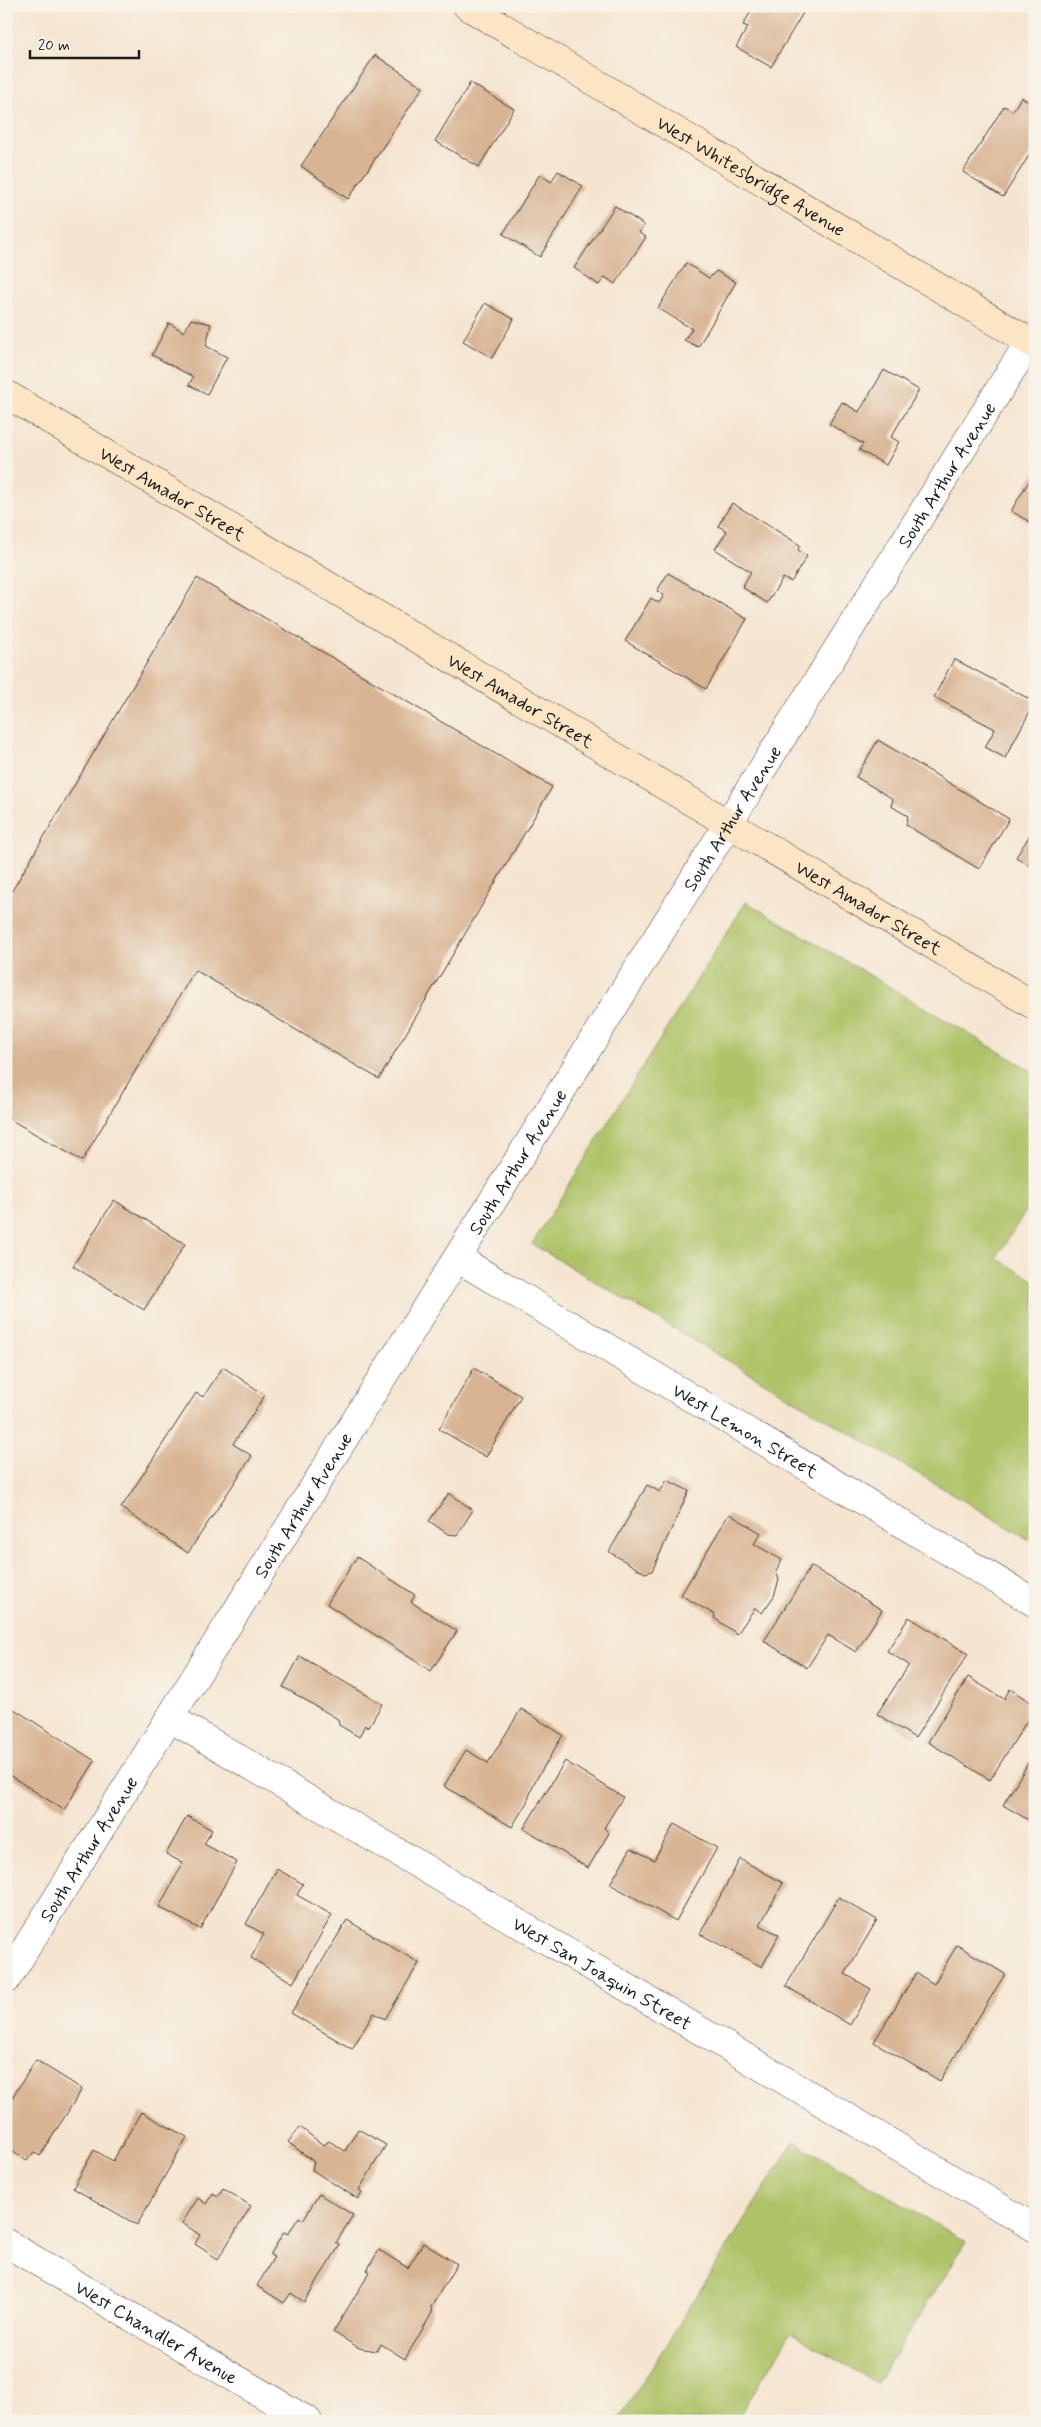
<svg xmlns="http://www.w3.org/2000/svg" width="1041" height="2427" viewBox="0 0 1041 2427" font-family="Mynerve,sans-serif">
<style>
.green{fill:#aec368;stroke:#657042}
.building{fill:#d8b493}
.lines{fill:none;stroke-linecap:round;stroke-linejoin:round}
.minor-casing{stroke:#3d3a37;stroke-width:29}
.secondary-casing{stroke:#3d3a37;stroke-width:29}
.minor{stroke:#fff;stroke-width:28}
.secondary{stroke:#fce5c4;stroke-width:28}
.labels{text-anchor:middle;stroke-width:4;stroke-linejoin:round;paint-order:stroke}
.street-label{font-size:19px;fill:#1c1c1c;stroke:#f7f3e8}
</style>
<rect width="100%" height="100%" fill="#f7f3e8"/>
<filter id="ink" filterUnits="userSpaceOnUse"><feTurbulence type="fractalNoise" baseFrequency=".02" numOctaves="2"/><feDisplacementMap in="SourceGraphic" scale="10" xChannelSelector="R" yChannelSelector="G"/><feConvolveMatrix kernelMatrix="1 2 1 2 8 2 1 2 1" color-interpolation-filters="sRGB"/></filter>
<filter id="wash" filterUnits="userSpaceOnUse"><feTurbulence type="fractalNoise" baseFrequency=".0096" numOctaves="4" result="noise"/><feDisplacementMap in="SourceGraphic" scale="20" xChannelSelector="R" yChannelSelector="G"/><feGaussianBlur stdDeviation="1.12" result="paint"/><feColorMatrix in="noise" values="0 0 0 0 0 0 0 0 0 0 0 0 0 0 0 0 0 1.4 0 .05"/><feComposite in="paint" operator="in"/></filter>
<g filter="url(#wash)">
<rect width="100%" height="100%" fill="#f5e5d0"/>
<g class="green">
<path d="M746,902L1035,1073V1196L996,1258L1035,1281V1543L532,1244Z"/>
<path d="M794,2141L966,2242L877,2383L791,2333L736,2421H618Z"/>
</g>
<g id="blocks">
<g class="building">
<path d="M754,6H807L771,67L736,47L748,27L743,25Z"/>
<path d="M375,55L423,87L348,199L301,166Z"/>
<path d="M470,83L514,109L479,167L435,141Z"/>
<path d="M1021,97L1035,106V146L1003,197L963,172L1004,106L1013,111Z"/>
<path d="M558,171L583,186L540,257L503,234L540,174L551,182Z"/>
<path d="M615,206L644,225L639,233L646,237L615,284L605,277L599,285L574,268Z"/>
<path d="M686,263L709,278L716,271L736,282L698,347L684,340L692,329L658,308Z"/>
<path d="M485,303L514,319L492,358L463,341Z"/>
<path d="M191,319L211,324L206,346L227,357L207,394L189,385L193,377L152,355L169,323L184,332Z"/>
<path d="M884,370L919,390L891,437L899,442L886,465L859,450L863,444L829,424L842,402L859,412Z"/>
<path d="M1035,471V525L1011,511Z"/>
<path d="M732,503L800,545L798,550L807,556L791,582L783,578L767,603L742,587L751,572L715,549L727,531L718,526Z"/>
<path d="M668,573L747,619L706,689L625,641L651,598L659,603L664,595L657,591Z"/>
<path d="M197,578L552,787L379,1079L195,970L82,1161L6,1117V901Z"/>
<path d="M954,659L1035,702L1005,758L985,747L995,729L934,697Z"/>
<path d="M878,740L1009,819L979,869L906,825L908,816L891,806L893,799L856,777Z"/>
<path d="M1035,827V869L1016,857Z"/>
<path d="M114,1200L185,1244L144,1310L73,1266Z"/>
<path d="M223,1367L265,1395L233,1444L252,1456L188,1553L121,1508L196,1393L203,1397Z"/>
<path d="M474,1368L521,1396L486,1457L439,1429Z"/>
<path d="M667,1480L689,1491L652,1571L645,1573L609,1552L647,1485L660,1492Z"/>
<path d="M449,1493L473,1510L457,1535L448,1534L429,1521Z"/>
<path d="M729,1514L761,1533L754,1544L782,1560L776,1571L779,1580L774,1596L762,1613L755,1608L737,1634L714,1618L715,1615L681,1595Z"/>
<path d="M357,1557L415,1595L411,1602L457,1631L431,1671L327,1604Z"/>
<path d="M811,1566L882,1610L856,1652L828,1635L807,1668L764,1641Z"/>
<path d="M909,1617L968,1654L915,1738L877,1714L909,1665L887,1651Z"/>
<path d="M300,1656L382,1704L368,1728L365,1725L359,1737L339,1725L338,1719L283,1687Z"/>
<path d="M968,1677L1004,1699L1010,1689L1035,1705V1708L990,1780L928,1742Z"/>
<path d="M14,1709L95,1761L64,1810L6,1773V1722Z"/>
<path d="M521,1709L563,1735L534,1783L527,1802L512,1827L444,1786L466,1750L488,1763Z"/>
<path d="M1035,1752V1824L1003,1805Z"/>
<path d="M565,1761L623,1797L604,1828L609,1833L588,1868L524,1828Z"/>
<path d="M187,1816L212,1830L204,1844L237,1862L200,1929L159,1907L183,1863L166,1854Z"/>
<path d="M674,1824L717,1848L676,1921L610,1884L631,1848L654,1860Z"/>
<path d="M740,1859L783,1883L760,1925L779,1935L762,1967L700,1934Z"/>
<path d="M277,1869L303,1884L297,1895L332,1915L293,1983L251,1958L264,1934L246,1924Z"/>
<path d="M839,1897L877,1920L845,1974L871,1989L850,2025L786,1986Z"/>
<path d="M347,1920L419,1963L385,2019L374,2013L352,2049L291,2013Z"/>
<path d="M957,1945L1005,1974L940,2081L874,2042L916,1973L934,1984Z"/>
<path d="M36,2060L82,2089L40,2156L35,2153L26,2160L6,2148V2107Z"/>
<path d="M141,2112L187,2137L137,2225L73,2188L94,2150L113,2161Z"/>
<path d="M300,2127L323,2145L329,2141L345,2151L358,2129L386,2145L359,2190L362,2192L358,2199L312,2170L314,2162L288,2142Z"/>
<path d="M223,2188L251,2206L218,2259L195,2244L200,2235L182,2223L198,2198L206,2204L213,2193L218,2196Z"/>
<path d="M319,2194L353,2215L336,2243L340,2245L304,2302L291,2293L284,2303L257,2286L274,2257L270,2255L284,2232L288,2234L299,2217L303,2220Z"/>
<path d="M423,2243L457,2264L431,2307L432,2313L405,2359L381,2344L377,2351L359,2348L333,2332L370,2272L367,2270L379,2250L408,2268Z"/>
</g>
</g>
</g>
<g filter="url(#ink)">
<use href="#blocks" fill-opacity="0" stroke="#3d3a37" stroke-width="1"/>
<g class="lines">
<defs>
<g id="minor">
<path id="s1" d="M457,1258L1035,1603"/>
<path id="s2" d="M170,1718L1035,2228"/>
<path id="s3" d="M6,1980L1029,342"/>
<path id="s4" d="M6,2243L308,2421"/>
</g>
<g id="secondary">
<path id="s5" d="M467,6L1035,345"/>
<path id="s6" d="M6,394L1035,1006"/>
</g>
</defs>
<use href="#minor" class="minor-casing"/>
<use href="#secondary" class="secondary-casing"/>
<use href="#minor" class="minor"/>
<use href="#secondary" class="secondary"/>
</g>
</g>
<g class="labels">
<g class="street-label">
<text dy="7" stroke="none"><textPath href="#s5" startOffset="331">West Whitesbridge Avenue</textPath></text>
<text dy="7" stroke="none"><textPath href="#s3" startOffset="1775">South Arthur Avenue</textPath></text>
<text dy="7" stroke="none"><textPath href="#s6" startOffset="194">West Amador Street</textPath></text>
<text dy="7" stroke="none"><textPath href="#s6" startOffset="599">West Amador Street</textPath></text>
<text dy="7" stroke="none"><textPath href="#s3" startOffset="1370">South Arthur Avenue</textPath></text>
<text dy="7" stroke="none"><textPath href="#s6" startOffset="1004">West Amador Street</textPath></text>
<text dy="7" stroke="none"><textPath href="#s3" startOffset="965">South Arthur Avenue</textPath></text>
<text dy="7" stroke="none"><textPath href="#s1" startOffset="336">West Lemon Street</textPath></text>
<text dy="7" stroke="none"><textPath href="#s3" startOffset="560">South Arthur Avenue</textPath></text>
<text dy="7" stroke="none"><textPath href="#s3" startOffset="155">South Arthur Avenue</textPath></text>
<text dy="7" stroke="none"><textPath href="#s2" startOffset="502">West San Joaquin Street</textPath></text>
<text dy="7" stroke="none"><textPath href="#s4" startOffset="175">West Chandler Avenue</textPath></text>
</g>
</g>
<rect width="1041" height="2427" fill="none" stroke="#f7f3e8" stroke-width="25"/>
<path d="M30 50v8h109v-8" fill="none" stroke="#1c1c1c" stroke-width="2.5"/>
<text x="38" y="50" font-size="15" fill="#1c1c1c" stroke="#f7f3e8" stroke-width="4" paint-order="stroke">20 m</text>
</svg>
